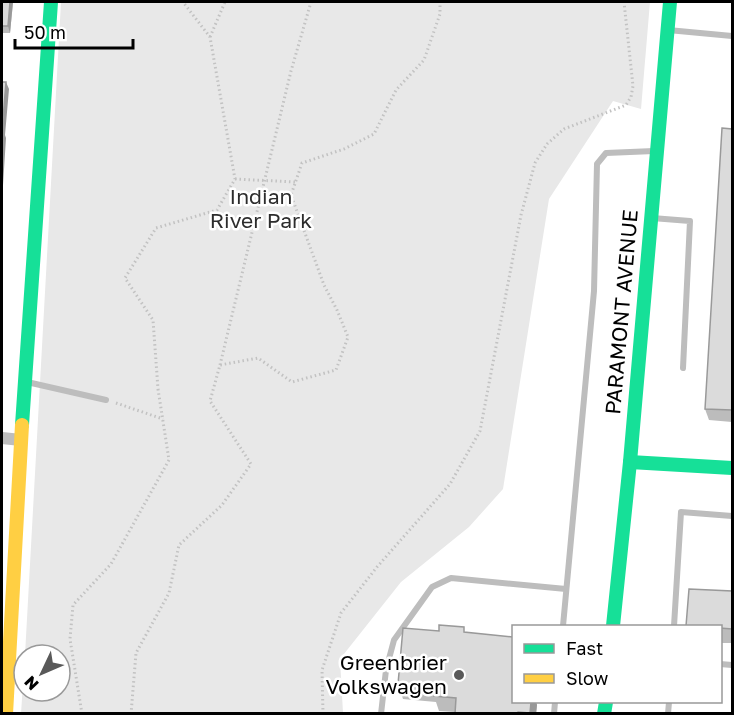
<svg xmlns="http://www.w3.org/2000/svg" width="734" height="715" viewBox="0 0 734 715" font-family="'Golos Text',sans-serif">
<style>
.green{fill:#e8e8e8}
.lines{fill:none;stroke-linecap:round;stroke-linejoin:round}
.path{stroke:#c2c2c2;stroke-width:3;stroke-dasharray:1.5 3;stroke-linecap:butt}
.lane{stroke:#bdbdbd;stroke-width:6}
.street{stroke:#bdbdbd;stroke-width:12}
.fast{stroke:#16e098;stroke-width:14}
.slow{stroke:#ffcf43;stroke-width:14}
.wall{fill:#bcbcbc}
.shaded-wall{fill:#999}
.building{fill:#dbdbdb;stroke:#999;stroke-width:1.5}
.poi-dot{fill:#595959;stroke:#fff;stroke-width:2}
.labels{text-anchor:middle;stroke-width:5;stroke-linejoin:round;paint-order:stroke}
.park-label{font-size:21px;fill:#2c2c2c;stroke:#fff}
.street-label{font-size:21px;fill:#000;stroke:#fff}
.poi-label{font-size:21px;fill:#000;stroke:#fff;text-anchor:end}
</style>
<rect width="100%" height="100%" fill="#fff"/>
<path class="green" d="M61,2H650L641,109L613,101L549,199L503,489L469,527L401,582L340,659L343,713L21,714L24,667V691H60V655H25Z"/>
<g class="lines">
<g class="path">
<path d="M210,37L225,2"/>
<path d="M235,179L295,182"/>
<path d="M220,365L291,71L311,2"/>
<path d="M116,403L163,419"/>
<path d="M82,714L70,639L73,605L111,564L169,460L158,389L153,320L125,278L156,228L217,210L235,179L210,37L183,2"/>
<path d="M131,714L136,653L169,593L179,545L222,505L251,464L210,401L220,365L258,358L292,382L336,370L348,337L337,310L324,285L291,195L302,163L344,149L374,134L396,90L424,60L440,14V2"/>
<path d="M323,714L322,670L341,613L377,567L450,484L480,431L521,215L535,163L547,144L564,129L626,105L631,97L633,86L624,2"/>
</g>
<g class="lane">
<path d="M668,30L732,36"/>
<path d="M652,218L690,221L683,368"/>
<path d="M27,382L106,400"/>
<path d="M563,626L594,291L597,164L606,153L654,151"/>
<path d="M674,626L681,512L732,516"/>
<path d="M720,664L732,665"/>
<path d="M381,714L386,670L394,640L432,587L451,578L566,589"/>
<path d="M554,714L555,702"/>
<path d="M668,714L669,702"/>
</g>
<path class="street" d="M2,438L21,440"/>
<g class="fast">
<path d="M22,425L51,2"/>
<path d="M630,462L732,468"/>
<path d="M613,626L630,462L670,2"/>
<path d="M604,714L606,702"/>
</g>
<path class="slow" d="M6,714L22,425"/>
</g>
<g class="wall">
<path d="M2,2H13L10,33H2Z"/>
<path d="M732,129V422L709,420L705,409Z"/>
<path d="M732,591V643H720V627Z"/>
<path d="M466,632L513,702H536L537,705L536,714H455V712L439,711L436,702L403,699L398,684Z"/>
</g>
<g class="shaded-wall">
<path d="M10,2H13L10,33L8,26Z"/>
<path d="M6,82L9,89L5,135L6,138L2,201V131Z"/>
<path d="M531,702H536L537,705L536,714H530Z"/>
</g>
<g class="building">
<path d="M2,2H10L8,26H2Z"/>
<path d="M2,82H6L2,131H3L2,154Z"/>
<path d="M722,128L732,129V410L705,409Z"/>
<path d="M689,589L732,591V629L720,628V627L686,626Z"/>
<path d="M439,625L464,627V632L513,637V702H531L530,713L518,712L517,714H455L456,698L434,696L435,687L398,684L403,628L439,631Z"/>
</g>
<circle class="poi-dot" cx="459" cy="675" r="6"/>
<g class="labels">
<g class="park-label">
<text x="261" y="204">Indian<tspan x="261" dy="24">River Park</tspan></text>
</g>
<g class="street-label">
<text transform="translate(622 312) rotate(-85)" y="7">PARAMONT AVENUE</text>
</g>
<g class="poi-label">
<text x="447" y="670">Greenbrier<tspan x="447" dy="24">Volkswagen</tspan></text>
</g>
</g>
<rect width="734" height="715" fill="none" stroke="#000000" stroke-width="6"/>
<rect x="512" y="625" width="210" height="78" fill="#ffffff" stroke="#999999" stroke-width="1.5"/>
<rect x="524" y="644" width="30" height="9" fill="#16e098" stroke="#999999" stroke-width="1.5"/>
<text x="566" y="655" font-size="18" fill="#000000">Fast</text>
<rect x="524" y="674" width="30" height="9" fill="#ffcf43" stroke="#999999" stroke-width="1.5"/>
<text x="566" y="685" font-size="18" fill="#000000">Slow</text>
<g transform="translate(42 673) rotate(226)"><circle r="28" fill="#ffffff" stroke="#999999" stroke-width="1.5"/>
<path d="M0-4.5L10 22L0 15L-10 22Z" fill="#595959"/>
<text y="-9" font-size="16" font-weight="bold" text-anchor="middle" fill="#000000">N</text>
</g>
<path d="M15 39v9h118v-9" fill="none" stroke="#000000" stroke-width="3"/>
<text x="24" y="39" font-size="18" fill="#000000" stroke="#ffffff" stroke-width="4.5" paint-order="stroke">50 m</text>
</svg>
